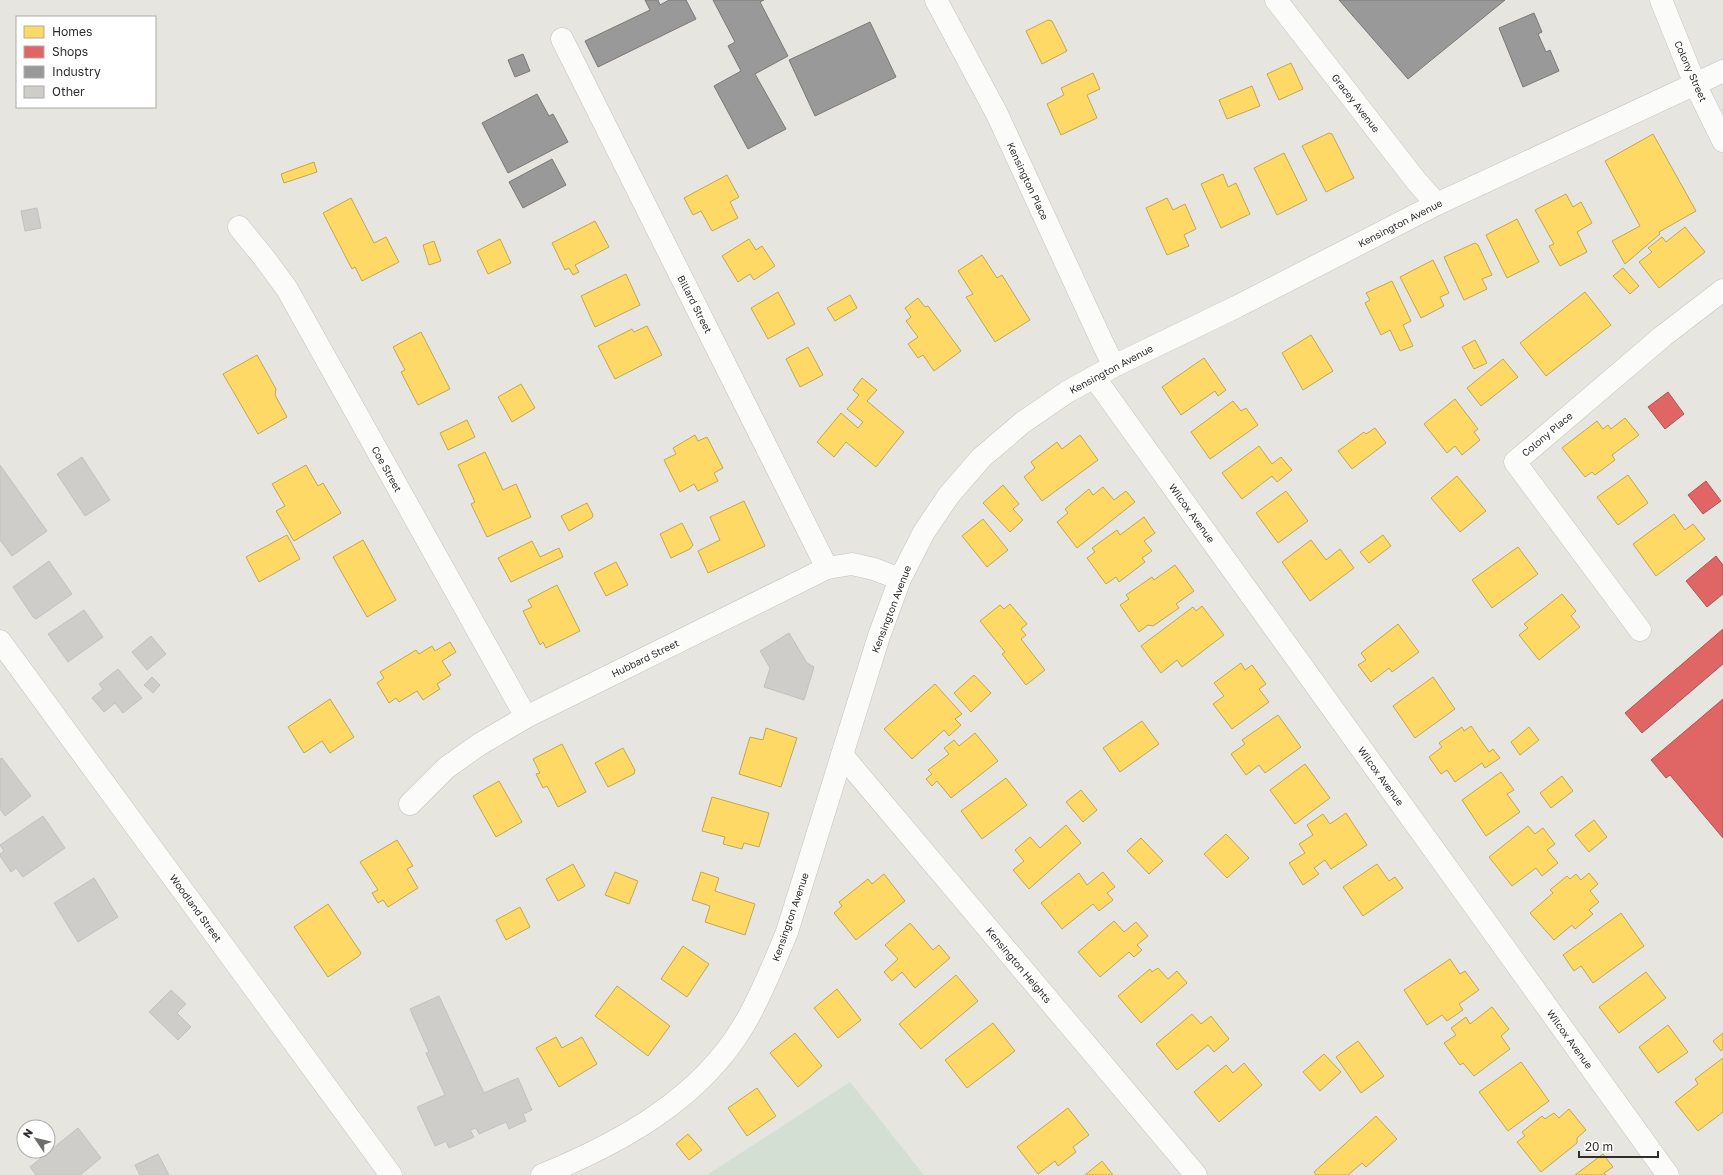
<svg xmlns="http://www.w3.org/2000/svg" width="1723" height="1175" viewBox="0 0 1723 1175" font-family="'Golos Text',sans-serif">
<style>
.green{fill:#d2dfd2}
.homes{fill:#ffd966;stroke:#c1a654}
.shops{fill:#e06666;stroke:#ab5554}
.industry{fill:#999;stroke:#7a7978}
.building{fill:#cfcdc9;stroke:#c2c1bd}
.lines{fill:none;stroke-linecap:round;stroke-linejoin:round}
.street-casing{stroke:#c5c3bf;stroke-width:23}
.secondary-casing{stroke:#c5c3bf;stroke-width:23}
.street{stroke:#fbfbfa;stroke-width:22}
.secondary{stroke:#fbfbfa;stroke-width:22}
.labels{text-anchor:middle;stroke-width:4;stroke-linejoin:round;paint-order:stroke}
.street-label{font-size:10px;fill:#302e2b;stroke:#fff}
</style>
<rect width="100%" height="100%" fill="#e7e5e0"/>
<path class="green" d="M850,1082L924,1175H707Z"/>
<g class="homes">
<path d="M1048,20L1052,21L1067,51L1042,64L1026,31Z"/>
<path d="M1291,63L1303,89L1279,100L1267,74Z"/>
<path d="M1093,73L1100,89L1087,95L1097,118L1061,135L1047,104L1064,95L1061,88Z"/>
<path d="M1252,86L1260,106L1227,119L1219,100Z"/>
<path d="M1329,133L1332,134L1354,178L1326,192L1302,146Z"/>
<path d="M1653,134L1696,211L1659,232L1660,234L1625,264L1612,241L1640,226L1605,161Z"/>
<path d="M1284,153L1307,200L1277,215L1254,168Z"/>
<path d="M314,162L317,172L284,183L281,174Z"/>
<path d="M1223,174L1228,187L1236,183L1250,214L1221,228L1201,184Z"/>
<path d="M727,175L739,197L730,202L738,218L712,231L701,211L693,215L684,198Z"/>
<path d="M1566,194L1573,207L1581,202L1592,223L1577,232L1587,252L1560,266L1549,246L1554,244L1535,210Z"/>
<path d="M351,198L374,243L386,237L399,262L362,281L355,267L352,269L323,213Z"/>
<path d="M1167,198L1173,210L1185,204L1196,229L1184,235L1189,246L1167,255L1146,208Z"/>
<path d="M1517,219L1539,262L1507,278L1486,235Z"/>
<path d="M595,221L609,247L575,265L579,272L573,275L569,268L565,270L552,243Z"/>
<path d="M1685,227L1705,252L1659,288L1639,262L1652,252L1648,248L1662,237L1666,242Z"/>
<path d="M500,239L511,263L488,274L477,251Z"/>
<path d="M749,239L756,250L762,246L775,266L754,280L750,274L738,282L722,256Z"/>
<path d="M434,241L441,261L429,265L423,245Z"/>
<path d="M1475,243L1478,245L1492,275L1482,279L1487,289L1464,300L1444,257Z"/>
<path d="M982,255L997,278L1002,275L1030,320L995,342L966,297L973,294L958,271Z"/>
<path d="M1433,260L1449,293L1440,297L1444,306L1421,318L1400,277Z"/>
<path d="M1623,268L1639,286L1630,294L1613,276Z"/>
<path d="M626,274L640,305L595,327L581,296Z"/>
<path d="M1392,281L1411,321L1403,325L1413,346L1400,351L1390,330L1381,335L1365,303L1370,300L1366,293Z"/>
<path d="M778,292L795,324L768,339L751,308Z"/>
<path d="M1585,292L1611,325L1546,376L1520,343Z"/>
<path d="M850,295L857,308L835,321L827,308Z"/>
<path d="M918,298L925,307L928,306L961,351L934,371L923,355L918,358L908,344L918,337L906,321L911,317L905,308Z"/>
<path d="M647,326L662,355L615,379L598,346L632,329L634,332Z"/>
<path d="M421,332L450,389L418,405L401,372L405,370L393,347Z"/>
<path d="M1311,335L1333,371L1303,390L1282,353Z"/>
<path d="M1475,340L1487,363L1474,369L1462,347Z"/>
<path d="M808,347L823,375L800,387L786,359Z"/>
<path d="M257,355L276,389L275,395L287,417L258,434L223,374Z"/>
<path d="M1204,358L1226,390L1218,396L1215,391L1181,415L1162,387Z"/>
<path d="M1503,359L1518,377L1481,406L1467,388Z"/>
<path d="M862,378L877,390L867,401L904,432L876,467L846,442L834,457L817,442L841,413L858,428L863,422L847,409L859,395L853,390Z"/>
<path d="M521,384L535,408L512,422L498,397Z"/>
<path d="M1455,399L1478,429L1474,432L1480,440L1462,455L1455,446L1447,453L1424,424Z"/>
<path d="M1233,401L1241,411L1246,408L1258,425L1210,459L1191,432Z"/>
<path d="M1625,418L1639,435L1612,455L1615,460L1595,475L1592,472L1585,477L1562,448L1597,421L1603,429L1608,425L1611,429Z"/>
<path d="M467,420L475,437L448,450L440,433Z"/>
<path d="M1375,428L1386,443L1352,469L1338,451L1364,432L1366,434Z"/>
<path d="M695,435L698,441L707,437L723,468L714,473L718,481L698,491L694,484L680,492L664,460L676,454L673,448Z"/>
<path d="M1080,435L1098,460L1042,501L1024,477L1035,468L1031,462L1057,442L1062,449Z"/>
<path d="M1259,446L1272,464L1281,457L1292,470L1277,482L1272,476L1242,499L1222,473Z"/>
<path d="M485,452L503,490L516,484L531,517L487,537L471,504L475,502L458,465Z"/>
<path d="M306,465L318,486L323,483L341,513L294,541L276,511L285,506L272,484Z"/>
<path d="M1628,475L1648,503L1618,525L1597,497Z"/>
<path d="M1457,476L1486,511L1460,532L1431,498Z"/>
<path d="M1003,485L1019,504L1013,509L1023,520L1010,532L983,503Z"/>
<path d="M1103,487L1114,500L1126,491L1135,502L1077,548L1057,522L1068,513L1065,509L1089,489L1093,495Z"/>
<path d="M1286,491L1308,521L1278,543L1256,513Z"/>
<path d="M744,501L765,546L708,573L698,551L720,540L710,517Z"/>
<path d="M587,503L593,515L592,518L569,531L561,516Z"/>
<path d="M1674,514L1685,530L1693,524L1705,539L1656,576L1633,544Z"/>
<path d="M1144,517L1155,533L1144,541L1152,551L1142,558L1145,562L1119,582L1116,577L1106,584L1087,558L1095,552L1092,548L1117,530L1120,535Z"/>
<path d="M983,519L1008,550L987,567L962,536Z"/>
<path d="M682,523L693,545L690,549L671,558L660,534Z"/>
<path d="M287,535L300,559L259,582L246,557Z"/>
<path d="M1383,535L1391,546L1369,563L1360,552Z"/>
<path d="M363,540L396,600L367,617L333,557Z"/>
<path d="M1311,540L1326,560L1340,549L1354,568L1310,601L1282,562Z"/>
<path d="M532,541L540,557L559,548L563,557L511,582L498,558Z"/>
<path d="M1518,547L1538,574L1492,608L1472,580Z"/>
<path d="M616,562L628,585L606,596L594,573Z"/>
<path d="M1175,565L1194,591L1176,604L1179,608L1153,626L1148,625L1139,632L1120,605L1129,599L1126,595L1152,577L1154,580Z"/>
<path d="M557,585L580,631L546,648L543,642L540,645L523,611L532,607L528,600Z"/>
<path d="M1562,594L1576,611L1571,616L1580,627L1539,660L1519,635L1528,628L1524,624Z"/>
<path d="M1010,604L1027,624L1021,629L1026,635L1021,639L1045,670L1026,685L1002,654L1005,652L980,621L1000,605L1004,609Z"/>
<path d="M1202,606L1224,635L1182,667L1177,660L1161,673L1141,646L1193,607L1196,611Z"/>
<path d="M1398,624L1419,652L1392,672L1389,668L1371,682L1358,665L1366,660L1361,653Z"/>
<path d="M450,642L456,652L442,661L451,675L437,684L440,689L423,700L417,691L399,702L396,698L389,703L377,683L384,678L380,672L416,650L419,654L432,646L435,651Z"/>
<path d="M1241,663L1245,670L1252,665L1266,684L1259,689L1269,702L1232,729L1213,704L1224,696L1214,683Z"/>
<path d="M974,675L991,693L971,712L954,693Z"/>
<path d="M1433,677L1455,709L1415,738L1393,706Z"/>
<path d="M935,684L962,714L955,719L961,725L949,736L944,730L912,759L884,729Z"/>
<path d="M330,699L354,737L330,753L322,741L304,753L288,727Z"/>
<path d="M1278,715L1301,747L1265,773L1259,765L1246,775L1231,754L1245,744L1242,740Z"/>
<path d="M1142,721L1159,744L1120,772L1103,748Z"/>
<path d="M1471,726L1489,752L1493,749L1500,758L1485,768L1482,763L1455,782L1447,770L1441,774L1429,757L1442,747L1439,743L1462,727L1464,731Z"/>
<path d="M1529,727L1539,740L1520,755L1511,742Z"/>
<path d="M766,728L797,738L781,787L739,774L750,737L763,740Z"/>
<path d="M975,733L998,761L951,798L937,781L932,786L926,779L932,774L928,770L949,754L944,748L954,740L959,746Z"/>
<path d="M562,744L586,792L558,807L547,786L543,788L536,774L540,773L533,759Z"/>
<path d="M623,748L635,770L634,774L608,787L595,763Z"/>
<path d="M1305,764L1330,798L1295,824L1270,790Z"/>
<path d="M1501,772L1514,790L1507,794L1520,812L1486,836L1462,800Z"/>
<path d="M1562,776L1573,791L1551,808L1540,793Z"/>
<path d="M1006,778L1027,805L982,839L961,811Z"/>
<path d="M499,781L522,822L496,837L473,796Z"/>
<path d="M1081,790L1097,810L1083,822L1066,802Z"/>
<path d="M712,797L769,813L759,847L744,843L742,849L723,844L725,837L702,831Z"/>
<path d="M1346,813L1367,845L1331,869L1325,860L1314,868L1319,874L1303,885L1289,863L1305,853L1299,844L1313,835L1307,825L1323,814L1330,824Z"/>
<path d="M1594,820L1607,837L1589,852L1575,835Z"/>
<path d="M1066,825L1081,843L1029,889L1013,870L1024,861L1015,850L1030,837L1040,848Z"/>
<path d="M1528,826L1535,834L1543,828L1555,844L1547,850L1558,863L1542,876L1536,868L1512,886L1489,857Z"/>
<path d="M1226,834L1249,858L1227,878L1204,854Z"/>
<path d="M1141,838L1163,861L1149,874L1127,851Z"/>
<path d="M397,840L413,866L407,869L418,888L388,907L383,900L378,903L372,893L378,890L360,862Z"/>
<path d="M573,864L585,886L558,901L546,879Z"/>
<path d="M1377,864L1389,881L1395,877L1403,888L1363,916L1343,887Z"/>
<path d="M615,872L638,881L629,904L605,895Z"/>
<path d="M701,872L719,878L715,891L755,904L745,935L705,922L710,906L692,900Z"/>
<path d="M1103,872L1115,887L1107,893L1113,900L1099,911L1093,904L1062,929L1041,903L1079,873L1087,885Z"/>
<path d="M1589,873L1598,884L1590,891L1599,902L1589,910L1593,914L1575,929L1572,925L1554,940L1530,913L1553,893L1550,890L1567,876L1570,879L1576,874L1581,880Z"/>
<path d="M884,874L905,901L856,940L834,913L842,906L839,902L868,879L872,884Z"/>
<path d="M328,904L361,953L359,956L328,977L294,927Z"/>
<path d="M520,907L530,927L506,940L496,920Z"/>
<path d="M1621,913L1644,946L1593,983L1581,966L1574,971L1563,955Z"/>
<path d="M1114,921L1124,932L1136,922L1148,936L1137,945L1142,950L1134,957L1129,952L1100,977L1078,952Z"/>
<path d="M910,923L933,950L939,945L950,958L915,988L902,972L892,981L884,972L898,959L885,945Z"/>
<path d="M683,946L709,964L687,997L661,979Z"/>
<path d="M1450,959L1460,974L1465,971L1479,990L1459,1004L1463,1010L1447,1021L1442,1015L1427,1025L1404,990Z"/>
<path d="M1158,968L1168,979L1177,971L1187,983L1141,1023L1118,996L1150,969L1152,972Z"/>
<path d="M1646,972L1666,998L1619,1033L1599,1007Z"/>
<path d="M956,975L978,1001L921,1049L899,1024Z"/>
<path d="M617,986L670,1026L648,1056L595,1016Z"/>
<path d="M837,989L861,1020L838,1038L814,1008Z"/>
<path d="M1492,1007L1509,1029L1501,1036L1510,1049L1474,1076L1463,1063L1460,1065L1444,1043L1456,1035L1451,1028L1466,1017L1470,1024Z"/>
<path d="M1192,1014L1201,1024L1211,1016L1229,1039L1214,1052L1208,1045L1177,1070L1156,1044Z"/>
<path d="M993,1023L1015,1051L967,1088L945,1060Z"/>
<path d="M1668,1025L1688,1052L1658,1073L1639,1047Z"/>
<path d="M795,1033L822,1066L798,1087L770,1053Z"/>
<path d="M1723,1033V1049L1721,1051L1713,1041Z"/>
<path d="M556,1037L562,1048L582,1037L597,1064L559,1087L536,1048Z"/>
<path d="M1358,1041L1384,1076L1361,1093L1336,1057Z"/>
<path d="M1324,1054L1341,1072L1320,1091L1303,1072Z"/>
<path d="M1723,1058V1112L1698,1131L1675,1102L1698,1084L1695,1079Z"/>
<path d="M1521,1062L1549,1101L1508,1131L1479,1092Z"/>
<path d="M1244,1063L1262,1085L1219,1122L1194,1092L1226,1065L1233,1073Z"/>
<path d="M757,1088L776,1116L747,1136L728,1108Z"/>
<path d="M1068,1108L1089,1135L1073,1147L1076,1152L1058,1166L1055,1161L1038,1174L1017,1147Z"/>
<path d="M1569,1109L1586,1130L1577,1138V1143L1541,1172L1517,1142L1525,1136L1522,1132L1542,1116L1545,1119L1554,1113L1559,1118Z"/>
<path d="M1376,1116L1397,1139L1366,1167L1362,1163L1348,1175H1316L1314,1172Z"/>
<path d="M688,1134L702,1150L689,1160L676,1144Z"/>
<path d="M1603,1154L1613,1167L1604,1173L1606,1175H1575Z"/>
<path d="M1102,1161L1113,1175H1085Z"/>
</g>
<g class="shops">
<path d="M1668,392L1684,414L1665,429L1648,407Z"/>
<path d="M1706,481L1721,501L1703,514L1688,495Z"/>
<path d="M1716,556L1723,565V594L1707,607L1686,581Z"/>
<path d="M1723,629V664L1642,733L1625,713Z"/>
<path d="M1723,699V838L1670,775L1666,778L1651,760Z"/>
</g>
<g class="industry">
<path d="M645,0H658L660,5L669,0H686L696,19L598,67L585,41L650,10Z"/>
<path d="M713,0H764L760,2L788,56L755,74L786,129L748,149L714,86L741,71L728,46L735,42Z"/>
<path d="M1339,0H1505L1408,79Z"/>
<path d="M1534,13L1542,32L1538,34L1546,52L1550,50L1559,71L1523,87L1499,28Z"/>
<path d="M870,22L896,77L815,116L789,60Z"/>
<path d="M523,54L530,71L515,77L508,60Z"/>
<path d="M537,94L549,116L553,114L568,142L508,173L482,123Z"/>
<path d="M552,159L566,185L523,208L509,182Z"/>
</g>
<g class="building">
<path d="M37,208L41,228L25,231L21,211Z"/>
<path d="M82,457L110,500L85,516L57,474Z"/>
<path d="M0,465L47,531L12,556L0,540Z"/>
<path d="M49,561L72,594L36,619L33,617L13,587Z"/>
<path d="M84,610L103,637L68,662L48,634Z"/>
<path d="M789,633L807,663L814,667L804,700L764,687L770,668L760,651Z"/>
<path d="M151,636L166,654L147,670L132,652Z"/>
<path d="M118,669L142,698L123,713L115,703L104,712L92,698L103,689L99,684Z"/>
<path d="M152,677L160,685L153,693L144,685Z"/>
<path d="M2,758L31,796L5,816L0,809V759Z"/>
<path d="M43,816L65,848L23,877L16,868L11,872L0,856V854L4,851L0,845Z"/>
<path d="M94,878L118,917L78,942L54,903Z"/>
<path d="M171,990L186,1004L177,1013L191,1027L178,1040L149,1012Z"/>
<path d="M439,996L484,1093L518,1078L532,1110L523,1114L526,1121L509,1129L506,1122L479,1134L476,1128L470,1130L474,1137L449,1148L446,1141L435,1146L417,1107L445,1095L426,1053L429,1052L410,1009Z"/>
<path d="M78,1128L101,1158L80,1175H36L30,1167Z"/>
<path d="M158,1154L169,1175H140L135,1165Z"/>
</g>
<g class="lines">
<defs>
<g id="street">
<path d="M936,0L997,114L1103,344L1114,366"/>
<path d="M1276,0L1417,182L1437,204"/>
<path d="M562,39L827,568"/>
<path d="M239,227L265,259L287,289L526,717"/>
<path d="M1094,377L1668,1175"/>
<path d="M1640,630L1515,462L1663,336L1723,290"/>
<path d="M0,641L391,1175"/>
<path d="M842,755L1196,1175"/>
<path d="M410,804L446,768L480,744L526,717L827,568L852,564L874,569L900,579"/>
</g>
<g id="secondary">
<path d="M1661,0L1695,84L1723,141"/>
<path d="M542,1175C620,1143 701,1099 745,1023C762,994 774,963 787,932L879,636L900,579L924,532L949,495L981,458L1022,423L1067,392L1114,366L1236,307L1437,204L1723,71"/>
</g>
</defs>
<use href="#street" class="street-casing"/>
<use href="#secondary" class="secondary-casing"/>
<use href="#street" class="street"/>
<use href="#secondary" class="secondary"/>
</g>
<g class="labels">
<g class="street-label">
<text transform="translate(1691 71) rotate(66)" y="4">Colony Street</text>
<text transform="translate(1356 103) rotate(52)" y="4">Gracey Avenue</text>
<text transform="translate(1028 181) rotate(65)" y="4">Kensington Place</text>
<text transform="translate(1400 223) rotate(-27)" y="4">Kensington Avenue</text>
<text transform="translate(695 304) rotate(63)" y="4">Billard Street</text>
<text transform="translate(1111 369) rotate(-28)" y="4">Kensington Avenue</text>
<text transform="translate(1547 434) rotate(-40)" y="4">Colony Place</text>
<text transform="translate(387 469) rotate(61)" y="4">Coe Street</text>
<text transform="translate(1192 513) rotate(54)" y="4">Wilcox Avenue</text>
<text transform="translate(891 609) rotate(-69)" y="4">Kensington Avenue</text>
<text transform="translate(645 658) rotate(-26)" y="4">Hubbard Street</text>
<text transform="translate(1381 776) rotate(54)" y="4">Wilcox Avenue</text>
<text transform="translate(196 908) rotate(54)" y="4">Woodland Street</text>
<text transform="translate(790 917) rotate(-71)" y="4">Kensington Avenue</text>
<text transform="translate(1019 965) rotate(50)" y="4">Kensington Heights</text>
<text transform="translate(1570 1039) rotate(54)" y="4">Wilcox Avenue</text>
</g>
</g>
<rect x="16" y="16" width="140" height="92" fill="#ffffff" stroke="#acabaa"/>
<rect x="24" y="26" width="20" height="12" fill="#ffd966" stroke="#acabaa"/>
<text x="52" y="36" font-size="12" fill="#302e2b">Homes</text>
<rect x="24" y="46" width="20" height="12" fill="#e06666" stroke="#acabaa"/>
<text x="52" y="56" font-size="12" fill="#302e2b">Shops</text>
<rect x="24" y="66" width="20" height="12" fill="#999999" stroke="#acabaa"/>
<text x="52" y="76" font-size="12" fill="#302e2b">Industry</text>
<rect x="24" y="86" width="20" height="12" fill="#cfcdc9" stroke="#acabaa"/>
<text x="52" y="96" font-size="12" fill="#302e2b">Other</text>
<g transform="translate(36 1139) rotate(305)"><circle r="19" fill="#ffffff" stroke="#acabaa"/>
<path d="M0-3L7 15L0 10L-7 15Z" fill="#706e6a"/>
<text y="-6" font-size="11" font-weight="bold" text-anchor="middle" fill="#302e2b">N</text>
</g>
<path d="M1579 1151v6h79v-6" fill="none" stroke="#302e2b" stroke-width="2"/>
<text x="1585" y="1151" font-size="12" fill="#302e2b" stroke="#ffffff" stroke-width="3" paint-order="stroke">20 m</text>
</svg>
